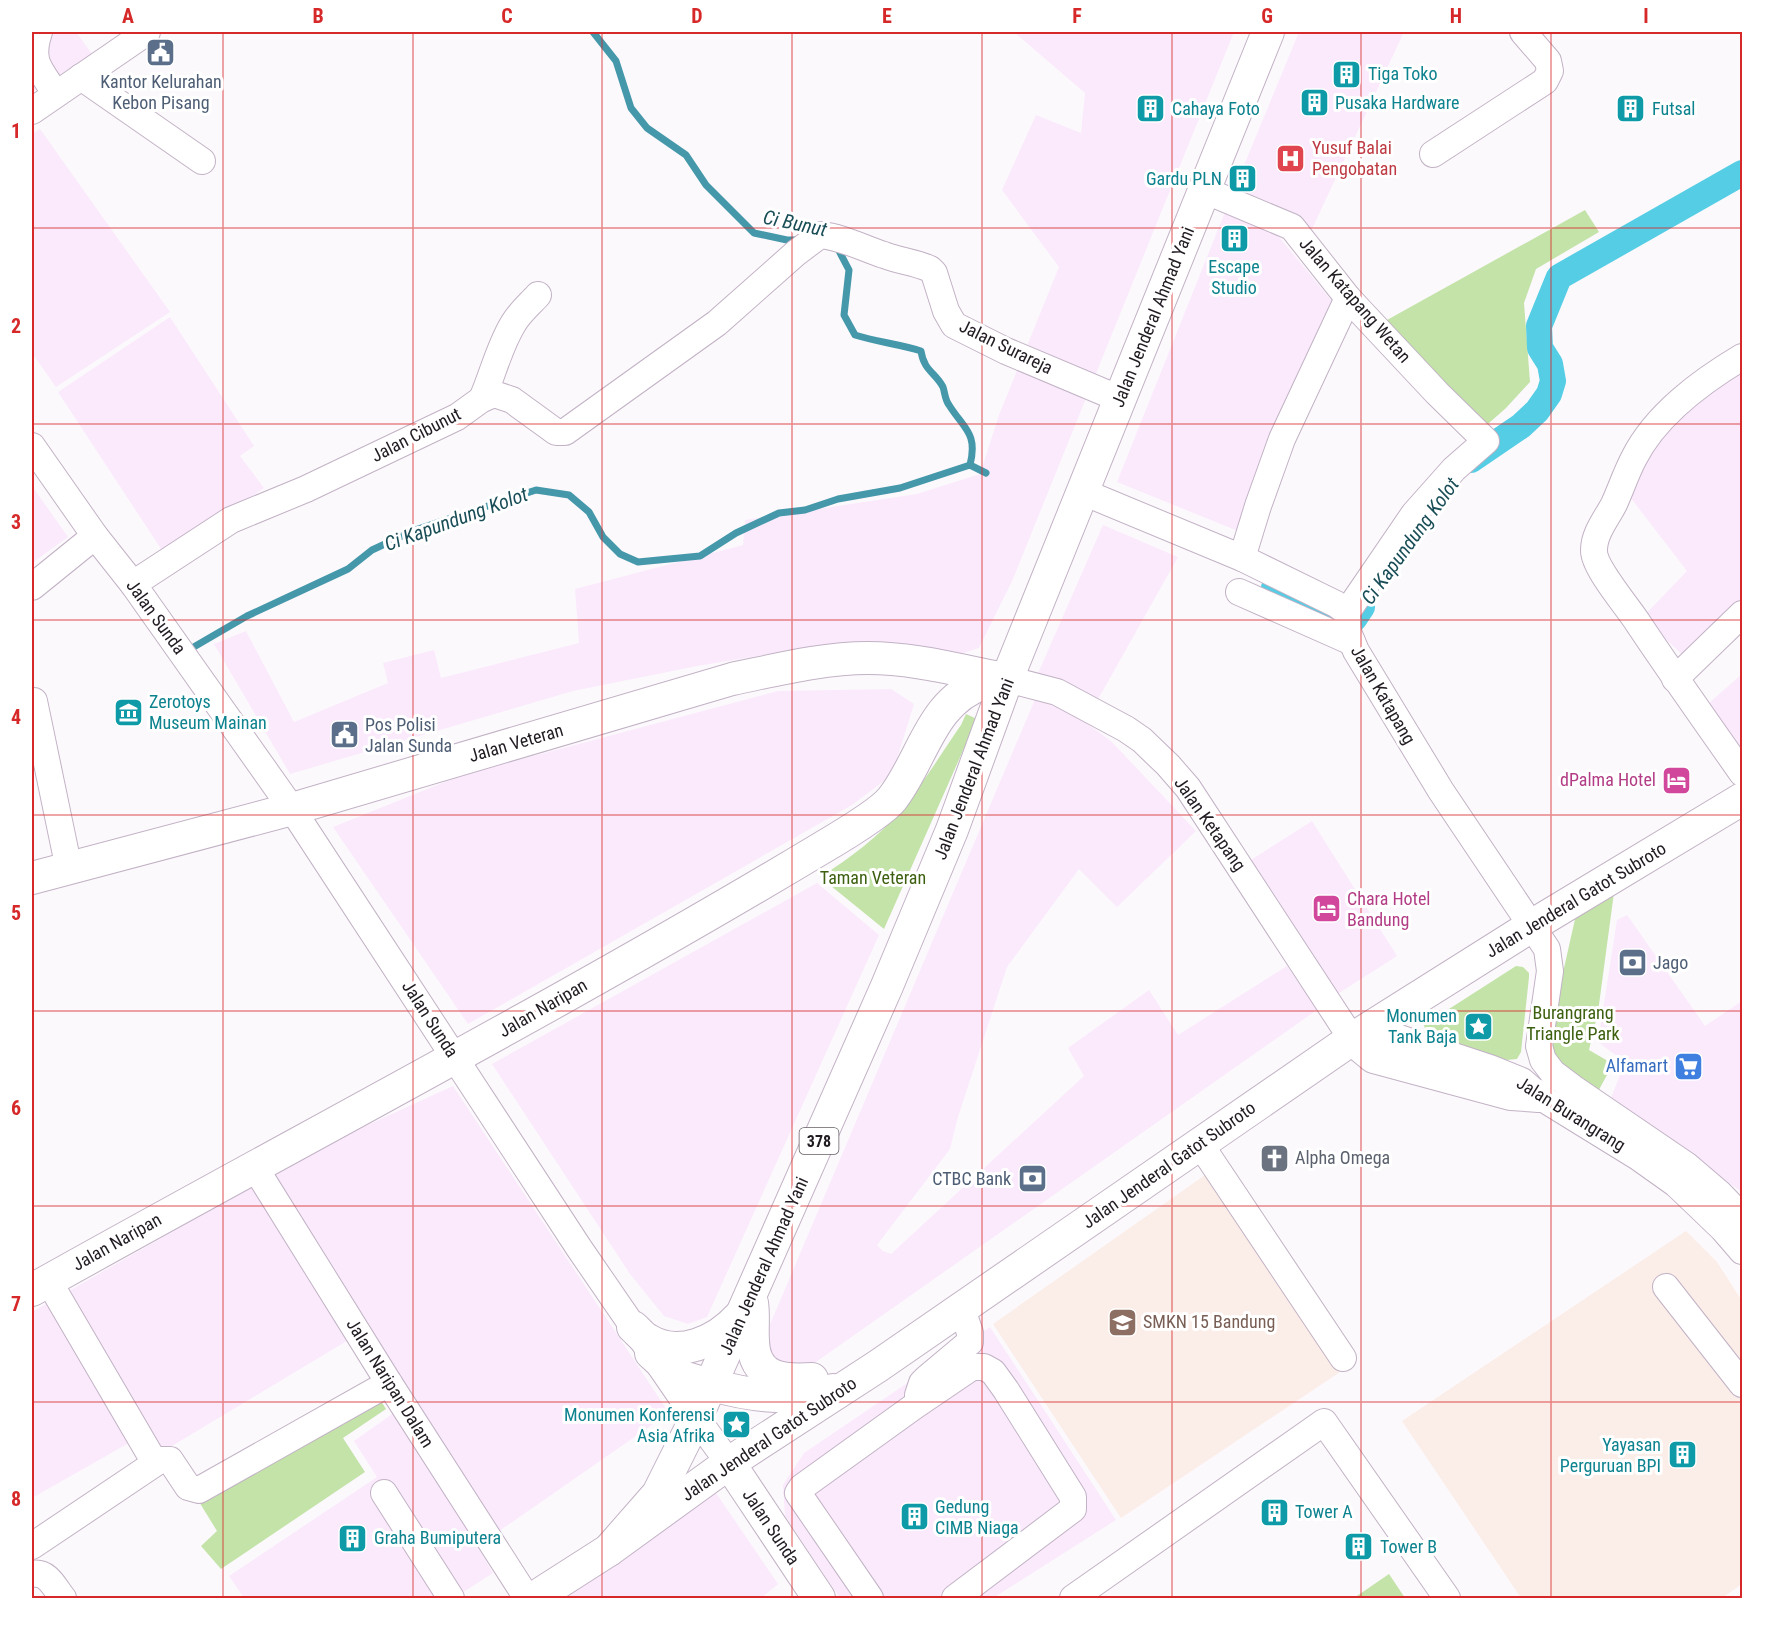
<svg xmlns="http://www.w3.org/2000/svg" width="1774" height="1630" viewBox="0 0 1774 1630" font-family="'Roboto Condensed',sans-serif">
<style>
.commercial{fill:#faeafc}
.education{fill:#fbede7}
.green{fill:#c3e3a8}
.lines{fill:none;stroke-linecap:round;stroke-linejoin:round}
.stream{stroke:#4598aa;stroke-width:7}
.canal{stroke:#55cde4;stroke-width:26}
.minor-casing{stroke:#c2b2c5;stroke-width:28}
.major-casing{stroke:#c2b2c5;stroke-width:34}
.minor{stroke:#fff;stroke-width:26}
.major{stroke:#fff;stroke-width:32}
.grid{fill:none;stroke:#d62828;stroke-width:1.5;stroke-opacity:0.55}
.labels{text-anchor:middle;stroke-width:6;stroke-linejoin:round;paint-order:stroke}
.shield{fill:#fff;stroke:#645f64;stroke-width:1.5}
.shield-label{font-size:16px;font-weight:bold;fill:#211b22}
.culture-label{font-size:18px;fill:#0d838f;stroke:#fff;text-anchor:start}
.service-label{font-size:18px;fill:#4e5e75;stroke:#fff;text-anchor:start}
.health-label{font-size:18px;fill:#be3a42;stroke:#fff;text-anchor:start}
.street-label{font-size:18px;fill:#211b22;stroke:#fff}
.hotel-label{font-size:18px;fill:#b23c85;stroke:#fff;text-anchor:end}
.park-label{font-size:18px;fill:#3d6010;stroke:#fff}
.shop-label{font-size:18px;fill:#366cbe;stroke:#fff;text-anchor:end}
.worship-label{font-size:18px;fill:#5b616d;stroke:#fff;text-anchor:start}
.education-label{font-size:18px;fill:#785e54;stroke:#fff;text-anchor:start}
.water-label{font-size:20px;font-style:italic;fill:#194d57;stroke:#fff}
.neatline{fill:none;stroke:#d62828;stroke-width:2}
.grid-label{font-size:20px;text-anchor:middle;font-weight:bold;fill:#d62828}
</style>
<rect width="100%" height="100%" fill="#fcf9fd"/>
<g class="commercial">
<path d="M32,32H76L92,54L32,92Z"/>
<path d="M1014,32H1234L1013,579L979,648L948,658L826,645L697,666L573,691L290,774L214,644L246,631L294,722L388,683L383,663L434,650L441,678L579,643L575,589L743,545L745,520L917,494L980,474L999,415L1059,267L1002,190L1036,115L1081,133L1085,93Z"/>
<path d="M1299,32H1404L1312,229L1235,187Z"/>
<path d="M40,129L170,312L56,387L32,353V134Z"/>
<path d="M1227,207L1275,232L1336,306L1243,533L1117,482Z"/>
<path d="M170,317L254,446L240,456L264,488L165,555L58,392Z"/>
<path d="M1742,364V612L1696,668L1643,617L1687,571L1627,493L1653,439Z"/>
<path d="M32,486L68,537L32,563Z"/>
<path d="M1103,525L1178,557L1097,701L1036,678Z"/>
<path d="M1742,674V749L1740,750L1708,704Z"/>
<path d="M891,689L914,704L892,775L852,805L468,1024L333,827L462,775L778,691Z"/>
<path d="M1036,697L1057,702L1111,741L1196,831L1117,907L1079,869L1007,967L958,1117L950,1149L877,1245L883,1251L891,1254L1084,1076L1068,1048L1149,990L1178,1035L1287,966L1317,1010L796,1376L776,1366L763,1341Z"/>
<path d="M1312,821L1397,956L1336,995L1251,860Z"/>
<path d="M817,883L879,935L707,1317L688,1324L664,1316L630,1274L492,1064Z"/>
<path d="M1627,915L1705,1026L1742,1001V1192L1611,1098L1625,1062L1598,1042L1617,920Z"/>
<path d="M453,1086L669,1413L492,1536L267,1171Z"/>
<path d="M263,1180L350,1339L157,1455L143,1435L32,1498V1312Z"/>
<path d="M990,1327L1116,1520L993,1598H840L785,1516L783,1485L804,1453Z"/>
<path d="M398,1410L493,1573L454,1598H244L229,1576L377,1477L354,1441Z"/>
<path d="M712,1487L778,1584L761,1598H552Z"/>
</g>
<g class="education">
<path d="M1215,1168L1352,1364L1121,1518L993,1324Z"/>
<path d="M1686,1231L1717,1262L1742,1301V1584L1722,1598H1521L1402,1421Z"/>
</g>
<g class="green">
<path d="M1585,210L1599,232L1536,269L1524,303L1530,382L1506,408L1471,439L1369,330Z"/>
<path d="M966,714L977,719L884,929L820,877C850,858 880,836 902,809C924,783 942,752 961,725Z"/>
<path d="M1615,885L1598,1012L1589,1050L1613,1064L1595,1097L1577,1084L1550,1049V1030L1578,906Z"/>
<path d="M1516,966L1523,967L1529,973V977L1521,1052L1517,1059L1507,1060L1438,1041L1426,1033L1424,1025Z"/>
<path d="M368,1380L386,1409L343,1438L365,1472L221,1569L201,1546L217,1531L193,1492Z"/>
<path d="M1389,1574L1405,1598H1354Z"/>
</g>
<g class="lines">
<g class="stream">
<path d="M593,32L616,61L631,108L647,128L686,155L706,185L754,233L787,240H799"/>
<path d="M833,247L838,249L849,270L844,315L855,335C877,342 899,344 921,351C924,371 935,372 943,387C945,393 945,400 949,405C964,429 978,433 970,465"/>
<path d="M192,648L247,616L348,569L372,550L415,530L536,490L569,495L589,512L603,537L620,554L638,562L700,556L736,533L779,513L805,510L838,499L900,488L970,465L986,473"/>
</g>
<g class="canal">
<path d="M1471,460L1521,426L1537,411L1549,394L1553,381L1550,364L1540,348L1539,326L1559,277L1742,173"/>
<path d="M1274,588L1340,624L1354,619L1362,607"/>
</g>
<defs>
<g id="minor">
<path d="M39,32C29,62 40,69 56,94"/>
<path d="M81,77L202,161"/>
<path d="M32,111L147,32"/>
<path d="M1433,154L1545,81L1550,71L1548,61L1523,32"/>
<path d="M1204,190L1292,227L1348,298L1437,393L1486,441L1454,469L1414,514L1347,612"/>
<path d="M1742,357C1702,381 1656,414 1634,458C1626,473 1621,489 1614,504C1607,518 1594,533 1594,550C1593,567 1628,607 1638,623C1672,674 1707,723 1742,773"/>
<path d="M482,399C493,374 499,347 513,324C519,313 530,304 538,295"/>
<path d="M32,446L95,536L133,584L292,809L579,1248L691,1411L729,1463"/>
<path d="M1083,492L1242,558L1336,604L1347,612L1348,632L1356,651L1441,791L1547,949L1550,971L1539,1046L1543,1060L1553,1073L1573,1088L1686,1165L1720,1194L1742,1217"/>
<path d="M1242,558L1258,506L1282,439L1348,298"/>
<path d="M133,584L231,520L306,489L457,417L482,399L494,394L512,400L556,432H565L717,323L796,253L820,235C843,237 862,248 884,255C899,261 915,262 930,269L934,273L946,311L954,325L1006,351L1120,399"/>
<path d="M32,587L95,536"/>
<path d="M1239,592L1352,642"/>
<path d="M1007,679L1057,692L1126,729L1142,740L1168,765L1188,788L1352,1039"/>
<path d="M1675,679L1742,614"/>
<path d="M34,701L69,869"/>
<path d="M1369,1028L1490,1068L1522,1081L1539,1096L1638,1157L1676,1184L1723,1229L1742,1251"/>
<path d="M1200,1144L1343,1358"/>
<path d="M254,1166L389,1383L527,1598"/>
<path d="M48,1280L155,1463"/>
<path d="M1666,1287L1742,1384"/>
<path d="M918,1395L922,1383L927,1378L970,1342V1333L962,1309"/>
<path d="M384,1493L451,1598"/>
<path d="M32,1546L160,1460H170L188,1487L199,1490L389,1383"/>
<path d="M32,1574C48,1571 54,1587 63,1598"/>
<path d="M870,1598L798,1493L802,1487L916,1405L972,1367H984L993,1372L1006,1390L1073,1497V1509L955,1598"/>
<path d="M1073,1598L1324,1422L1447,1598"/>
</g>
<g id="major">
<path d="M32,878L292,809L732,679C776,670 823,658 868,658C913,658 957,670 1000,678"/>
<path d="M1352,1039L1374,1057L1511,1094L1539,1096"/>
<path d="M32,1290C294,1143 562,1004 820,849C837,839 881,813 892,799C923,760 930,701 984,683C991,680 1000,680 1007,679"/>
<path d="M752,1303C754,1316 752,1328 753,1341C754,1379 783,1381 812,1379"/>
<path d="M633,1327C638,1331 642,1337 648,1340C679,1359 717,1341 739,1317"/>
<path d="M651,1353C659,1360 667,1369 677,1374C688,1380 700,1382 712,1385C755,1397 789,1400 833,1390"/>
<path d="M729,1463L819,1598"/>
<path d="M609,1550L658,1494L696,1418L887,986L952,830L1007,679L1268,32"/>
<path d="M534,1598L609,1550L729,1463L878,1366L1352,1039L1533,925L1742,799"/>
</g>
</defs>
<use href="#minor" class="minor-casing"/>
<use href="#major" class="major-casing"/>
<use href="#minor" class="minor"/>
<use href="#major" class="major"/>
</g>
<path class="grid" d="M223,32V1598M413,32V1598M602,32V1598M792,32V1598M982,32V1598M1172,32V1598M1361,32V1598M1551,32V1598M32,228H1742M32,424H1742M32,620H1742M32,815H1742M32,1011H1742M32,1206H1742M32,1402H1742"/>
<defs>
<symbol id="civic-square" viewBox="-11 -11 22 22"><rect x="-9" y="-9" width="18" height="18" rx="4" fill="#5c6f8a" stroke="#fff"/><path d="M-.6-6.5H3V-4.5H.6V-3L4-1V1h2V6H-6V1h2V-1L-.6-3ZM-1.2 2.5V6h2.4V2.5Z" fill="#fff"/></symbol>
<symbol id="building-square" viewBox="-11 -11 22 22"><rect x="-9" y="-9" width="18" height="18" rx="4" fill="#0f9aa8" stroke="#fff"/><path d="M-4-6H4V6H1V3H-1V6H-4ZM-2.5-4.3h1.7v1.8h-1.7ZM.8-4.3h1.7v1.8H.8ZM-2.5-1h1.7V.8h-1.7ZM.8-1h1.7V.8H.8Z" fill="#fff"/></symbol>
<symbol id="hospital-square" viewBox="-11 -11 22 22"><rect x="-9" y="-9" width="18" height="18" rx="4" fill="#e0444e" stroke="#fff"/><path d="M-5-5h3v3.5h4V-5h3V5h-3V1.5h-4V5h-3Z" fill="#fff"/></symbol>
<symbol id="museum-square" viewBox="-11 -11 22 22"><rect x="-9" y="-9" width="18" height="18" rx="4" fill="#0f9aa8" stroke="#fff"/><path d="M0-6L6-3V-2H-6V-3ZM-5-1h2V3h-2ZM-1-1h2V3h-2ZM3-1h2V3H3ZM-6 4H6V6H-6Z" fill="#fff"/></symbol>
<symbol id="hotel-square" viewBox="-11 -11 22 22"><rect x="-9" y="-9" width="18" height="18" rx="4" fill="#d1479c" stroke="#fff"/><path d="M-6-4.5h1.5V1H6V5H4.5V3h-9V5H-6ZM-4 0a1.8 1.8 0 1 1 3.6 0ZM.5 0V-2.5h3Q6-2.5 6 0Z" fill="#fff"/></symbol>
<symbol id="bank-square" viewBox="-11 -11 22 22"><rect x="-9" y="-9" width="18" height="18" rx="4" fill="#5c6f8a" stroke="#fff"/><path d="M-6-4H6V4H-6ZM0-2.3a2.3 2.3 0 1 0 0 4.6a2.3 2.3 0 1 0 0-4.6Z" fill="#fff"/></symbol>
<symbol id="sight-square" viewBox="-11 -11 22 22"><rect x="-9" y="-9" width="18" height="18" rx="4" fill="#0f9aa8" stroke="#fff"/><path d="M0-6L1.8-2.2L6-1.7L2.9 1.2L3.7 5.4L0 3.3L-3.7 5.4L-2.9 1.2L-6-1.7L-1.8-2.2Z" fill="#fff"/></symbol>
<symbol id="supermarket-square" viewBox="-11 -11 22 22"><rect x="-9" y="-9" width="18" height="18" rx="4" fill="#3f7fe0" stroke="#fff"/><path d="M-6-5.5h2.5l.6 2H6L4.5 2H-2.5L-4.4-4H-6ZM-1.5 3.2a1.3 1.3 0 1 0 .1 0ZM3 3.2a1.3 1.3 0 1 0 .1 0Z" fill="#fff"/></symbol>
<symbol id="church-square" viewBox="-11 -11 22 22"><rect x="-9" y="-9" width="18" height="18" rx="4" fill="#6b7280" stroke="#fff"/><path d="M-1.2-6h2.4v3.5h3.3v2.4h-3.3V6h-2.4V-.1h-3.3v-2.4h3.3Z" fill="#fff"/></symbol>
<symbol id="school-square" viewBox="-11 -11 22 22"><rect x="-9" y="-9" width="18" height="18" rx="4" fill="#8d6e63" stroke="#fff"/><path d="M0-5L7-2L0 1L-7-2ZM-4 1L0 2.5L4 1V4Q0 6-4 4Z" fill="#fff"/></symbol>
</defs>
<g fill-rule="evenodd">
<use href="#civic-square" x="144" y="36" width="33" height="33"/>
<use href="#building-square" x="1330" y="58" width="33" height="33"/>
<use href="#building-square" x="1298" y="86" width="33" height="33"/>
<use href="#building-square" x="1134" y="92" width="33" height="33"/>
<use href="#building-square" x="1614" y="92" width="33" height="33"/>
<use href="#hospital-square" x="1274" y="142" width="33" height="33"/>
<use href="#building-square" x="1226" y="162" width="33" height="33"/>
<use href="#building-square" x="1218" y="222" width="33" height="33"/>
<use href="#museum-square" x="112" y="696" width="33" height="33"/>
<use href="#civic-square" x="328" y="718" width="33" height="33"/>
<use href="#hotel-square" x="1660" y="764" width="33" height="33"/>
<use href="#hotel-square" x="1310" y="892" width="33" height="33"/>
<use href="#bank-square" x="1616" y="946" width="33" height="33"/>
<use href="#sight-square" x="1462" y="1010" width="33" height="33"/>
<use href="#supermarket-square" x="1672" y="1050" width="33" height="33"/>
<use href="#church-square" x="1258" y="1142" width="33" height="33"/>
<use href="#bank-square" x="1016" y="1162" width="33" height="33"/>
<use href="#school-square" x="1106" y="1306" width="33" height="33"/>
<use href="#sight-square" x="720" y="1408" width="33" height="33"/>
<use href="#building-square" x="1666" y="1438" width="33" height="33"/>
<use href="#building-square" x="1258" y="1496" width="33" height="33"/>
<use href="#building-square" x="898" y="1500" width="33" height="33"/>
<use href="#building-square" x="336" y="1522" width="33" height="33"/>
<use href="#building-square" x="1342" y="1530" width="33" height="33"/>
</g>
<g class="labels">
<rect class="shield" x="799.5" y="1128" width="39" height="26" rx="4.5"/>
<g class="shield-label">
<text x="819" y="1147">378</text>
</g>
<g class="culture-label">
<text x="1368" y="80">Tiga Toko</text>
<text x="1335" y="109">Pusaka Hardware</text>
<text x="1172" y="115">Cahaya Foto</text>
<text x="1652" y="115">Futsal</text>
<text x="1222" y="185" text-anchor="end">Gardu PLN</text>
<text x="1234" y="273" text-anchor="middle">Escape<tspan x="1234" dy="21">Studio</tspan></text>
<text x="149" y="708">Zerotoys<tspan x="149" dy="21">Museum Mainan</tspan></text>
<text x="1457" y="1022" text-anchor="end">Monumen<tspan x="1457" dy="21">Tank Baja</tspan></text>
<text x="715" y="1421" text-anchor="end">Monumen Konferensi<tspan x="715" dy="21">Asia Afrika</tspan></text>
<text x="1661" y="1451" text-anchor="end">Yayasan<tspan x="1661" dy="21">Perguruan BPI</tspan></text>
<text x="935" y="1513">Gedung<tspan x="935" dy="21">CIMB Niaga</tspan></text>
<text x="1295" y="1518">Tower A</text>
<text x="374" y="1544">Graha Bumiputera</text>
<text x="1380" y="1553">Tower B</text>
</g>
<g class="service-label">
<text x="161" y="88" text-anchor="middle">Kantor Kelurahan<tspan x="161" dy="21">Kebon Pisang</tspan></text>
<text x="365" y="731">Pos Polisi<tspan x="365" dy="21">Jalan Sunda</tspan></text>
<text x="1653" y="969">Jago</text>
<text x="1011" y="1185" text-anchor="end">CTBC Bank</text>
</g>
<g class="health-label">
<text x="1312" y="154">Yusuf Balai<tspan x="1312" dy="21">Pengobatan</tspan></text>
</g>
<g class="street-label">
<text transform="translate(1355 300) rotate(49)" y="6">Jalan Katapang Wetan</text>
<text transform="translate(1153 317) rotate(-68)" y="6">Jalan Jenderal Ahmad Yani</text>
<text transform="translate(1006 347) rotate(26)" y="6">Jalan Surareja</text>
<text transform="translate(416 435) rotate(-27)" y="6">Jalan Cibunut</text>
<text transform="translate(156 617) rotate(54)" y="6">Jalan Sunda</text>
<text transform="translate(1383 695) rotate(60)" y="6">Jalan Katapang</text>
<text transform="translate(516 743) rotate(-16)" y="6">Jalan Veteran</text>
<text transform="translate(974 769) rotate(-69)" y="6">Jalan Jenderal Ahmad Yani</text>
<text transform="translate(1210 824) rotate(55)" y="6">Jalan Ketapang</text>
<text transform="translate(1576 900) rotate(-31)" y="6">Jalan Jenderal Gatot Subroto</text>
<text transform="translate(543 1008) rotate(-30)" y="6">Jalan Naripan</text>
<text transform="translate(430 1019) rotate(57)" y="6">Jalan Sunda</text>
<text transform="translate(1571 1114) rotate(32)" y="6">Jalan Burangrang</text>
<text transform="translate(1169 1165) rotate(-35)" y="6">Jalan Jenderal Gatot Subroto</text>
<text transform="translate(117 1242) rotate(-29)" y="6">Jalan Naripan</text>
<text transform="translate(764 1266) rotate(-66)" y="6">Jalan Jenderal Ahmad Yani</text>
<text transform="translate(390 1383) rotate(58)" y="6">Jalan Naripan Dalam</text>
<text transform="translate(769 1439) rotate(-34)" y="6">Jalan Jenderal Gatot Subroto</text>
<text transform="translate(771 1527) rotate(56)" y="6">Jalan Sunda</text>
</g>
<g class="hotel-label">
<text x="1656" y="786">dPalma Hotel</text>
<text x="1347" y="905" text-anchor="start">Chara Hotel<tspan x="1347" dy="21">Bandung</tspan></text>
</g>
<g class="park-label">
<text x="873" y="884">Taman Veteran</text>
<text x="1573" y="1019">Burangrang<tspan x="1573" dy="21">Triangle Park</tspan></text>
</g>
<g class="shop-label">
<text x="1668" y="1072">Alfamart</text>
</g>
<g class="worship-label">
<text x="1295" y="1164">Alpha Omega</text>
</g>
<g class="education-label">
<text x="1143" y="1328">SMKN 15 Bandung</text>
</g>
<g class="water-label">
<text transform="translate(795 223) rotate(12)" y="7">Ci Bunut</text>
<text transform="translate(456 519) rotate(-20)" y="7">Ci Kapundung Kolot</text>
<text transform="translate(1410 541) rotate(-54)" y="7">Ci Kapundung Kolot</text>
</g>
</g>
<rect width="1774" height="1630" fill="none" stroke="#ffffff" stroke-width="66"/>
<rect x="33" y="33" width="1708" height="1564" class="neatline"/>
<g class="grid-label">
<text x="128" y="23">A</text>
<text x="318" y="23">B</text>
<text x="507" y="23">C</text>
<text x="697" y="23">D</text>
<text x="887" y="23">E</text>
<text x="1077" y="23">F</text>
<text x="1267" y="23">G</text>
<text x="1456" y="23">H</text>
<text x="1646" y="23">I</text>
<text x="16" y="138">1</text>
<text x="16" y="333">2</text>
<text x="16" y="529">3</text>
<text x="16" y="724">4</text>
<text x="16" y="920">5</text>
<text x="16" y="1115">6</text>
<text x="16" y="1311">7</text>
<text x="16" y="1506">8</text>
</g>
</svg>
